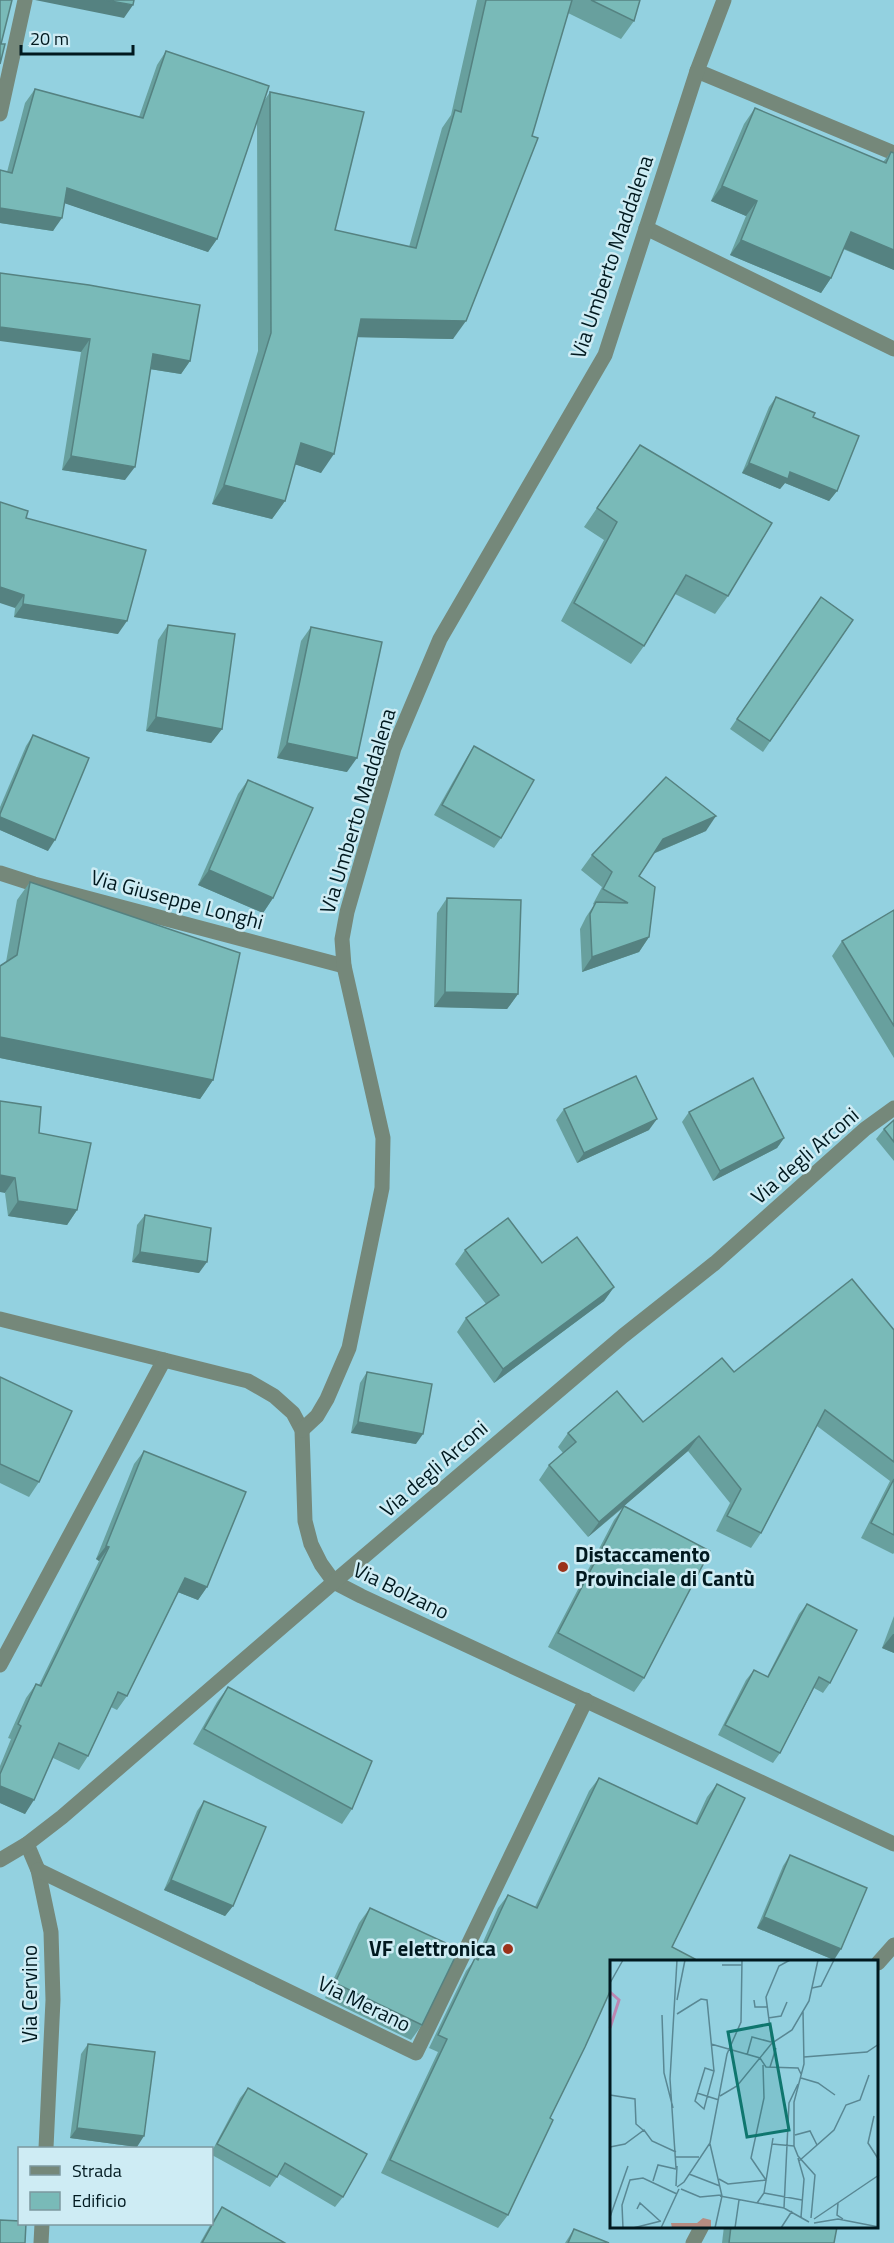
<svg xmlns="http://www.w3.org/2000/svg" width="894" height="2243" viewBox="0 0 894 2243" font-family="'Titillium Web',sans-serif">
<style>
.lines{fill:none;stroke-linecap:round;stroke-linejoin:round}
.service{stroke:#75887a;stroke-width:15}
.minor{stroke:#75887a;stroke-width:15}
.tertiary{stroke:#75887a;stroke-width:15}
.wall{fill:#68a09e}
.shaded-wall{fill:#558281}
.building{fill:#79bab8;stroke:#558281;stroke-width:1.5}
.poi-dot{fill:#9b321a;stroke:#ceecf4;stroke-width:2}
.labels{text-anchor:middle;stroke-width:5;stroke-linejoin:round;paint-order:stroke}
.street-label{font-size:21px;fill:#01191f;stroke:#ceecf4}
.poi-label{font-size:21px;font-weight:bold;fill:#01191f;stroke:#ceecf4;text-anchor:start}
.inset-river{fill:none;stroke:#bc86b1;stroke-width:3}
.inset-road{fill:none;stroke:#598793;stroke-width:1.5}
.view{fill:#0f766e;fill-opacity:0.15;stroke:#0f766e;stroke-width:3}
.inset-edge{fill:none;stroke:#01191f;stroke-width:3}
</style>
<rect width="100%" height="100%" fill="#93d1e0"/>
<g class="lines">
<g class="service">
<path d="M697,71L894,153"/>
<path d="M646,228L894,349"/>
<path d="M0,873L34,884L344,966"/>
</g>
<g class="minor">
<path d="M0,114L25,0"/>
<path d="M0,1319L248,1381L274,1396L293,1413L302,1430L305,1521L311,1544L321,1564L334,1582L361,1596L894,1844"/>
<path d="M302,1430L317,1416L327,1399L349,1348L382,1188L383,1138L344,966L342,939L347,912L394,748L440,639L605,355L697,71L724,0"/>
<path d="M0,1665L164,1360"/>
<path d="M27,1844L38,1870L51,1932L53,2000L46,2148"/>
<path d="M0,1860L27,1844L62,1817L334,1582L623,1336L715,1263L865,1129L894,1108"/>
<path d="M38,1870L416,2053L586,1700"/>
<path d="M41,2243L42,2224"/>
</g>
<g class="tertiary">
<path d="M878,1963L894,1945"/>
<path d="M693,2243L702,2226"/>
</g>
</g>
<g class="wall">
<path d="M477,0H640L634,21L621,39L568,13L453,339L357,337L321,473L295,464L285,501L272,519L212,504L258,351L257,120L217,239L208,252L65,203L53,231L0,223V170L7,172L25,103L35,89L139,117L157,65L166,51L264,101L270,92L335,230L409,247L442,128L451,115Z"/>
<path d="M755,108L883,162L891,152L894,270L843,249L831,278L821,293L730,255L746,216L711,201L744,124Z"/>
<path d="M0,273L190,361L181,374L150,369L125,480L62,470L81,352Z"/>
<path d="M776,397L813,417L837,491L829,501L785,483L780,489L742,473L769,407Z"/>
<path d="M640,445L728,596L715,614L675,594L644,646L631,664L561,621L604,540L584,527Z"/>
<path d="M26,518L118,634L14,617Z"/>
<path d="M821,597L853,620L763,752L730,729Z"/>
<path d="M168,625L222,729L211,743L146,731L158,640Z"/>
<path d="M311,627L347,772L277,758L301,641Z"/>
<path d="M33,735L48,851L0,830V807L26,746Z"/>
<path d="M474,746L501,838L494,848L434,815L467,757Z"/>
<path d="M248,780L273,898L263,913L198,885L238,794Z"/>
<path d="M706,831L653,854L639,876L649,937L639,952L582,972L580,929L586,917L594,905L593,904L602,887L581,870L592,855Z"/>
<path d="M30,882L213,1080L200,1099L0,1058V966L6,962L17,900Z"/>
<path d="M447,898L518,994L507,1009L434,1007L437,913Z"/>
<path d="M894,910V1058L832,956L842,941Z"/>
<path d="M564,1109L649,1130L577,1163L556,1120Z"/>
<path d="M689,1112L784,1138L777,1148L713,1181L682,1122Z"/>
<path d="M894,1120V1161L876,1139L884,1129Z"/>
<path d="M39,1133L77,1210L67,1225L8,1216L5,1193Z"/>
<path d="M145,1215L199,1273L132,1262L137,1225Z"/>
<path d="M465,1250L542,1263L614,1287L604,1301L494,1383L457,1332L466,1318L486,1304L455,1264Z"/>
<path d="M894,1330V1553L893,1554L861,1538L890,1481L817,1426L761,1533L751,1548L716,1531L730,1503L688,1451L624,1506L644,1678L634,1692L548,1647L614,1520L624,1507L588,1537L539,1480L549,1465L563,1453L558,1447L568,1433L643,1422L734,1372Z"/>
<path d="M367,1372L416,1444L351,1433L360,1383Z"/>
<path d="M0,1377L39,1482L29,1497L0,1483Z"/>
<path d="M144,1451L207,1587L198,1600L178,1592L127,1696L117,1710L111,1707L88,1756L79,1770L53,1758L25,1814L0,1803V1766L11,1739L8,1738L26,1698L36,1684L39,1685L99,1561L96,1559L134,1464Z"/>
<path d="M807,1604L830,1683L823,1693L814,1688L780,1753L773,1763L718,1735L746,1680L754,1670L767,1677L799,1614Z"/>
<path d="M894,1616V1653L882,1648Z"/>
<path d="M228,1687L352,1809L342,1824L193,1744L217,1702Z"/>
<path d="M599,1778L695,1823L707,1797L717,1784L672,1947L695,1961H612L550,2118L508,2215L498,2228L381,2173L438,2052L429,2048L466,1971L476,1958L498,1908L508,1895L535,1907L589,1791Z"/>
<path d="M204,1801L233,1906L225,1916L164,1890L197,1811Z"/>
<path d="M790,1855L834,1960L757,1928L783,1866Z"/>
<path d="M370,1908L422,2025L411,2040L325,1998L359,1923Z"/>
<path d="M88,2044L137,2147L70,2138L81,2054Z"/>
<path d="M248,2088L343,2197L335,2207L279,2174L270,2187L212,2155V2151L240,2098Z"/>
<path d="M222,2207L285,2243H200L212,2222Z"/>
<path d="M724,2226H833L834,2243H722Z"/>
<path d="M574,2229L609,2243H565Z"/>
</g>
<g class="shaded-wall">
<path d="M35,0H105L133,5L124,18Z"/>
<path d="M722,186L757,201L746,216L711,201Z"/>
<path d="M67,188L217,239L208,252L58,201Z"/>
<path d="M0,208L62,218L53,231L0,223Z"/>
<path d="M851,232L894,250V270L840,247Z"/>
<path d="M741,240L831,278L821,293L730,255Z"/>
<path d="M361,319L466,321L453,339L348,337Z"/>
<path d="M0,327L90,339L81,352L0,341Z"/>
<path d="M153,354L190,361L181,374L143,368Z"/>
<path d="M301,443L334,454L321,473L288,462Z"/>
<path d="M71,456L135,467L125,480L62,470Z"/>
<path d="M749,463L790,472L837,491L829,501L785,483L780,489L742,473Z"/>
<path d="M224,485L285,501L272,519L212,504Z"/>
<path d="M0,587L24,595L15,608L0,603Z"/>
<path d="M23,604L127,621L118,634L14,617Z"/>
<path d="M156,717L222,729L211,743L146,731Z"/>
<path d="M287,743L357,758L347,772L277,758Z"/>
<path d="M716,816L706,831L652,854L663,839Z"/>
<path d="M0,817L55,840L48,851L0,830Z"/>
<path d="M209,870L273,898L263,913L198,885Z"/>
<path d="M649,937L639,952L582,972L592,957Z"/>
<path d="M445,992L518,994L507,1009L434,1007Z"/>
<path d="M0,1037L213,1080L200,1099L0,1058Z"/>
<path d="M657,1119L649,1130L577,1163L584,1153Z"/>
<path d="M784,1138L777,1148L713,1181L720,1171Z"/>
<path d="M0,1175L15,1178L5,1193L0,1192Z"/>
<path d="M18,1201L77,1210L67,1225L8,1216Z"/>
<path d="M140,1252L207,1262L199,1273L132,1262Z"/>
<path d="M614,1287L604,1301L494,1383L503,1369Z"/>
<path d="M358,1422L423,1434L416,1444L351,1433Z"/>
<path d="M699,1436L688,1451L588,1537L599,1522Z"/>
<path d="M106,1546L109,1547L99,1561L96,1559Z"/>
<path d="M185,1578L207,1587L198,1600L175,1591Z"/>
<path d="M893,1634H894V1653L882,1648Z"/>
<path d="M0,1786L34,1800L25,1814L0,1803Z"/>
<path d="M171,1880L233,1906L225,1916L164,1890Z"/>
<path d="M764,1917L841,1949L834,1960L757,1928Z"/>
<path d="M77,2128L144,2136L137,2147L70,2138Z"/>
</g>
<g class="building">
<path d="M0,0H12L1,44H5L0,64Z"/>
<path d="M105,0H134L133,5Z"/>
<path d="M486,0H572L532,136L538,138L466,321L361,319L334,454L301,443L285,501L224,485L271,333L270,92L364,112L335,230L416,248L455,110L461,112Z"/>
<path d="M591,0H640L634,21Z"/>
<path d="M166,51L269,86L217,239L67,188L62,218L0,208V170L12,173L35,89L143,118Z"/>
<path d="M755,108L886,163L891,152L894,153V250L851,232L831,278L741,240L757,201L722,186Z"/>
<path d="M0,273L89,285L200,305L190,361L153,354L135,467L71,456L90,339L0,327Z"/>
<path d="M776,397L815,413L813,417L859,436L837,491L790,472L788,479L749,463Z"/>
<path d="M640,445L772,523L728,596L686,575L644,646L574,603L617,522L597,508Z"/>
<path d="M0,502L28,511L26,518L146,550L127,621L23,604L24,595L0,587Z"/>
<path d="M821,597L853,620L770,741L737,719Z"/>
<path d="M168,625L235,634L222,729L156,717Z"/>
<path d="M311,627L382,642L357,758L287,743Z"/>
<path d="M33,735L89,758L55,840L0,817V814Z"/>
<path d="M474,746L534,780L501,838L442,805Z"/>
<path d="M666,777L716,816L663,839L639,876L655,887L649,937L592,957L590,914L596,902L628,903L603,889L612,872L592,855Z"/>
<path d="M248,780L313,808L273,898L209,870Z"/>
<path d="M30,882L240,953L213,1080L0,1037V966L17,955Z"/>
<path d="M447,898L521,900L518,994L445,992Z"/>
<path d="M894,910V1026L842,941Z"/>
<path d="M636,1076L657,1119L584,1153L564,1109Z"/>
<path d="M753,1078L784,1138L720,1171L689,1112Z"/>
<path d="M0,1101L41,1107L39,1133L91,1143L77,1210L18,1201L15,1178L0,1175Z"/>
<path d="M894,1120V1142L884,1129Z"/>
<path d="M145,1215L211,1228L207,1262L140,1252Z"/>
<path d="M508,1218L542,1263L577,1237L614,1287L503,1369L466,1318L499,1295L465,1250Z"/>
<path d="M852,1279L894,1330V1462L825,1410L761,1533L727,1516L741,1489L699,1436L599,1522L549,1465L576,1442L568,1433L617,1391L643,1422L722,1358L734,1372Z"/>
<path d="M367,1372L432,1384L423,1434L358,1422Z"/>
<path d="M0,1377L72,1411L39,1482L0,1464Z"/>
<path d="M144,1451L246,1492L207,1587L185,1578L127,1696L118,1692L88,1756L59,1743L34,1800L0,1786V1774L21,1726L18,1724L36,1684L41,1686L109,1547L106,1546Z"/>
<path d="M894,1479V1535L871,1523Z"/>
<path d="M624,1506L710,1551L644,1678L558,1633Z"/>
<path d="M807,1604L857,1630L830,1683L819,1677L780,1753L725,1725L754,1670L768,1677Z"/>
<path d="M228,1687L372,1761L352,1809L204,1729Z"/>
<path d="M599,1778L697,1824L717,1784L745,1798L672,1947L695,1959V1961H612V1987L585,2047L550,2118L553,2120L508,2215L390,2160L447,2039L438,2035L475,1958L478,1960L508,1895L537,1908Z"/>
<path d="M204,1801L266,1827L233,1906L171,1880Z"/>
<path d="M790,1855L867,1888L841,1949L764,1917Z"/>
<path d="M370,1908L459,1949L422,2025L335,1983Z"/>
<path d="M88,2044L155,2052L144,2136L77,2128Z"/>
<path d="M248,2088L367,2154L343,2197L285,2163L277,2177L217,2144Z"/>
<path d="M222,2207L285,2243H202Z"/>
<path d="M0,2220L20,2221V2223H26L25,2243H0Z"/>
<path d="M731,2226H833L837,2227L834,2243H729Z"/>
<path d="M574,2229L609,2243H568Z"/>
</g>
<g class="poi-dot">
<circle cx="563" cy="1567" r="6"/>
<circle cx="508" cy="1949" r="6"/>
</g>
<g class="labels">
<g class="street-label">
<text transform="translate(612 257) rotate(-71)" y="7">Via Umberto Maddalena</text>
<text transform="translate(358 811) rotate(-73)" y="7">Via Umberto Maddalena</text>
<text transform="translate(177 900) rotate(15)" y="7">Via Giuseppe Longhi</text>
<text transform="translate(805 1156) rotate(-41)" y="7">Via degli Arconi</text>
<text transform="translate(434 1469) rotate(-41)" y="7">Via degli Arconi</text>
<text transform="translate(401 1591) rotate(26)" y="7">Via Bolzano</text>
<text transform="translate(30 1994) rotate(-90)" y="7">Via Cervino</text>
<text transform="translate(364 2004) rotate(26)" y="7">Via Merano</text>
</g>
<g class="poi-label">
<text x="575" y="1562">Distaccamento<tspan x="575" dy="24">Provinciale di Cantù</tspan></text>
<text x="496" y="1956" text-anchor="end">VF elettronica</text>
</g>
</g>
<g transform="translate(610 1960)">
<rect width="268" height="268" fill="#93d1e0"/>
<path d="M93,258L101,260V268H62L61,263H87Z" fill="#b68c82"/>
<path class="inset-river" d="M0,32L9,40L0,68"/>
<path class="inset-road" d="M112,5H132M0,23L13,0M202,28L211,26L224,0M67,40L75,0M144,40L145,47H157M193,51L194,104L184,142V186L188,196L205,215L201,258M67,54L91,39L97,40L104,111M52,55L54,113L63,148M158,58L171,56L177,42M162,83L156,37L169,6L180,0M101,84L150,98L156,107L188,108L191,114M137,95L142,77L161,82M194,97L257,92L269,84M160,107L166,88M95,108L104,111L94,149L85,141ZM191,118L208,123L225,135M87,133L109,140M0,135L25,139L26,164L33,170M110,136L127,126L162,83L182,70L199,41L208,0M264,156L258,183L269,200M185,175L200,171L207,185M100,184L112,236L105,268M162,184L184,186M0,187L15,184L34,170L42,181L66,192M66,197H89M188,198L194,219L191,257M189,201L224,170L236,145L250,140L259,115M66,208L60,119L67,0M79,214L110,226M109,219L118,224L156,220L141,198L154,138L153,105M43,221L48,205L66,209M66,226L67,206M67,227L74,222L100,183L117,94L131,62L132,0M71,229L90,237L111,235M154,233L192,240M110,236L174,248L199,262M147,243L154,233L163,178M228,243L227,255L233,259M174,248L179,143L188,124M27,249L30,243L50,261M0,257L18,206M204,259L269,215M204,263L228,259L269,267M13,268L12,245L20,220L33,218L67,234M23,268L51,261M51,268L69,229M125,268L129,240M171,268L182,251"/>
<path class="view" d="M160,64L179,170L137,177L118,72Z"/>
<rect width="268" height="268" class="inset-edge"/>
</g>
<rect x="18" y="2147" width="195" height="78" fill="#ceecf4" stroke="#7c989f" stroke-width="1.5"/>
<rect x="30" y="2166" width="30" height="9" fill="#75887a" stroke="#7c989f" stroke-width="1.5"/>
<text x="72" y="2177" font-size="18" fill="#01191f">Strada</text>
<rect x="30" y="2192" width="30" height="18" fill="#79bab8" stroke="#7c989f" stroke-width="1.5"/>
<text x="72" y="2207" font-size="18" fill="#01191f">Edificio</text>
<path d="M21 45v9h112v-9" fill="none" stroke="#01191f" stroke-width="3"/>
<text x="30" y="45" font-size="18" fill="#01191f" stroke="#ceecf4" stroke-width="4.5" paint-order="stroke">20 m</text>
</svg>
